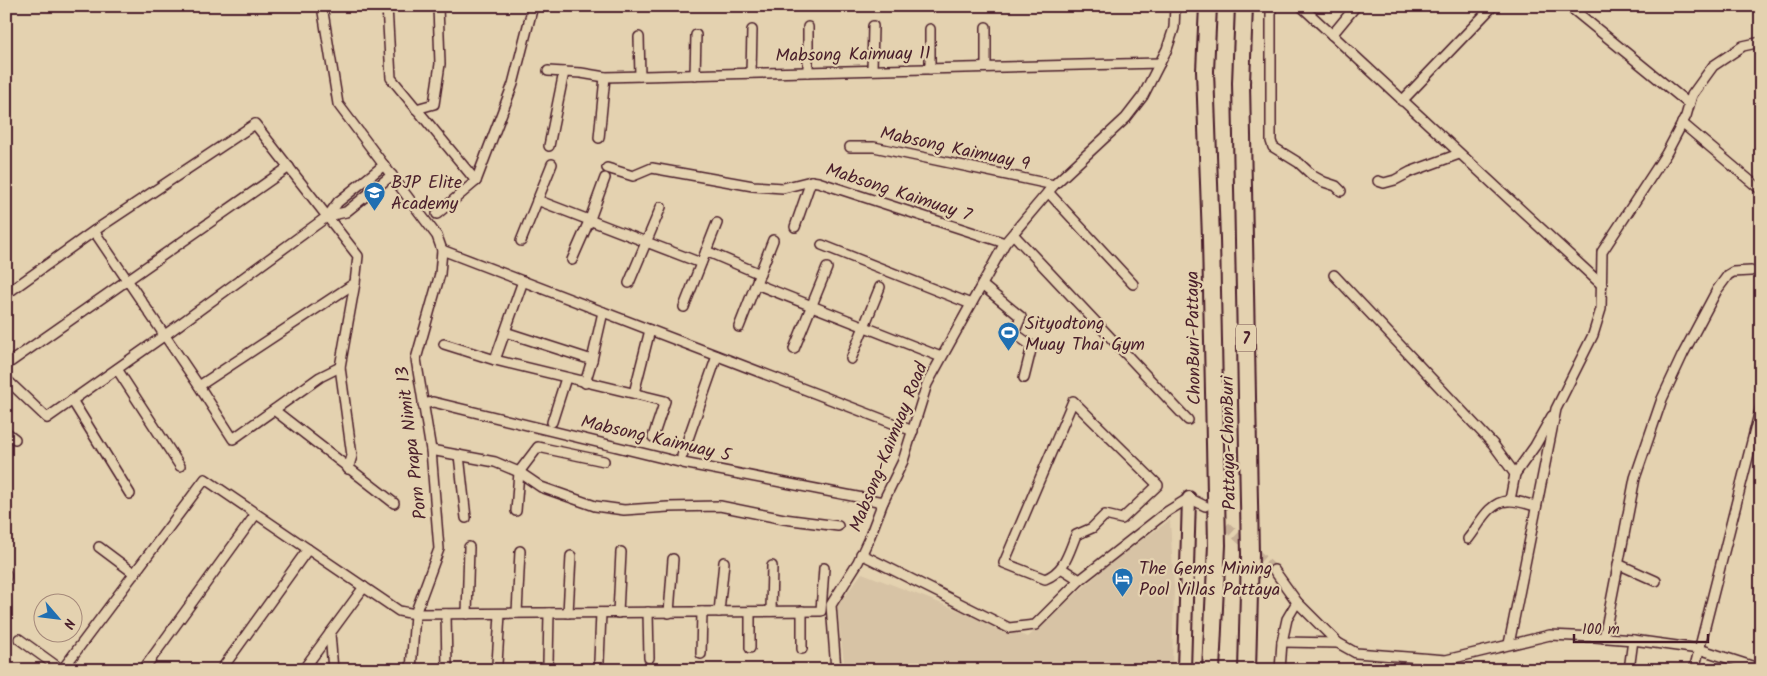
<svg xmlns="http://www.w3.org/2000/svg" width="1767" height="676" viewBox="0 0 1767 676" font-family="Kalam,sans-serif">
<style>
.built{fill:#d7c3a5}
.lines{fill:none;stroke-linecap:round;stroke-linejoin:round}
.street-tunnel{stroke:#c5ae95;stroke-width:9;stroke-dasharray:9 4.5;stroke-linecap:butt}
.street-casing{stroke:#4a1f2b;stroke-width:12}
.secondary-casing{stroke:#4a1f2b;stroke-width:16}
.highway-casing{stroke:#4a1f2b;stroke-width:20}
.street{stroke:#e4d2b0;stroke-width:9}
.secondary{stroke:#e4d2b0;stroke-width:12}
.highway{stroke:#e4d2b0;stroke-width:16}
.labels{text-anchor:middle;stroke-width:4.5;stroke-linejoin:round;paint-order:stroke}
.shield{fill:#e4d2b0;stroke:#785553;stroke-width:1}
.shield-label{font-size:16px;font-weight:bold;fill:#4a1f2b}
.street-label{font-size:18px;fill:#4a1f2b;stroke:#e4d2b0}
.poi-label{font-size:18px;fill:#4a1f2b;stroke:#e4d2b0;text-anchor:start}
</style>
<rect width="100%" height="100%" fill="#e4d2b0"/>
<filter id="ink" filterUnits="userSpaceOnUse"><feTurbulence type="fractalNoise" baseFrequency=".02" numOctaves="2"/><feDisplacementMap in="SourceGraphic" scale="10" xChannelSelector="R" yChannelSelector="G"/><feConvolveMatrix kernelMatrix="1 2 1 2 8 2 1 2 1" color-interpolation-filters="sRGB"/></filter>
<g filter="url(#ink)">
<path class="built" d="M1170,520L1174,587L1172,670H845L837,606L862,573L1028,637L1115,559Z"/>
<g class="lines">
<path class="street-tunnel" d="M1216,517L1274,570"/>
<defs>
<g id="street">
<path d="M322,6L338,104L437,236L442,250L440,274L416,359L431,450L439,549L415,614L411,670"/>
<path d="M387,6L391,78L476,181"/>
<path d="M1271,6V141L1273,147L1299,163L1313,176L1324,182L1336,186L1341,191"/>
<path d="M1301,6L1602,285"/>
<path d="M1569,6L1689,104"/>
<path d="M930,29V69"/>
<path d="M1332,35L1356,6"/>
<path d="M639,37L640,76"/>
<path d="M986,67V27"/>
<path d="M872,70L873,26"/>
<path d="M548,71L581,73L605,77L1160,63"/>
<path d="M808,72V27"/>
<path d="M751,73L752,30"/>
<path d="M695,75L696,35"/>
<path d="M1402,101L1493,6"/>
<path d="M416,109L434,104L440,64L438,6"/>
<path d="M1682,123L1761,190"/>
<path d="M599,138L605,77"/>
<path d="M549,146L564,72"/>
<path d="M850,147H874L1054,185"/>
<path d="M607,168L633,176L652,168L753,186L783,188L811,181L818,182L1005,243"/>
<path d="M1378,181L1384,183L1395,180L1410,172L1459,154"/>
<path d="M1048,192L1133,284"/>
<path d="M537,200L701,263"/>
<path d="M437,214L476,181L513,84L533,6"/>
<path d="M328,216L346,212L392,175"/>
<path d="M795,227L811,181"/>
<path d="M94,231L199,386L233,439L320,377L340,367"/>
<path d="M1013,234L1188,420"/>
<path d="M521,241L552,164"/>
<path d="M822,245L971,304"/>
<path d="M442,250L913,431"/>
<path d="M706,251L760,274"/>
<path d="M572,260L590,219L605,178"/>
<path d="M1334,275L1493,444L1515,474"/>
<path d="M629,283L661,207"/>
<path d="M756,284L941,357"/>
<path d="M982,285L1021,317L1014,333L1032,346L1024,378"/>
<path d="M6,294L94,231L255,124L358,256L355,283L340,367L352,456L348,469"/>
<path d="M684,307L717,223"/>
<path d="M739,327L773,240"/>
<path d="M505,332L592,360"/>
<path d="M444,344L495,360L665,401L653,437"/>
<path d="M794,349L827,268"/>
<path d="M851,359L880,287"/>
<path d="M495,360L523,281"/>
<path d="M6,365L289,167"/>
<path d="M117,369L180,466"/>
<path d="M6,379L47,418L165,335L328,216L338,202L384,165"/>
<path d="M585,383L592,360L603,312"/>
<path d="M199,386L355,283"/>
<path d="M634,393L650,330"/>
<path d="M72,400L130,494"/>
<path d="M1073,401L1158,485L1122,519L1105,515L1092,528L1076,535C1068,554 1065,571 1045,579L1004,563Z"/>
<path d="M423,404L433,402L683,463L883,502"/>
<path d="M274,410L394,503"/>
<path d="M552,422L566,378"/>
<path d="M6,432L15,439"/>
<path d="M431,450L495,462L519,472L541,487L595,506L624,510L668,507L720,506L784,519L838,526"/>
<path d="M459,455L466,518"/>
<path d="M682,456L717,356"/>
<path d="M1510,500L1515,474L1535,446L1552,416"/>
<path d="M516,511L519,472L538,447L604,461"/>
<path d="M1468,539C1479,526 1488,502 1508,501C1517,500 1527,504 1536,506"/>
<path d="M99,547L135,574"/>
<path d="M861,554L1009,628L1035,625L1080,580L1168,511L1189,498L1205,506"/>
<path d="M1618,564L1656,581"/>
<path d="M1061,568L1080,580"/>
<path d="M1274,570L1297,602L1338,643L1356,653L1446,660L1550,635L1595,637L1633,640L1699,649L1761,669"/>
<path d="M6,574V577"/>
<path d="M771,611L772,566"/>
<path d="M802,611V649"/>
<path d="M648,612L649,658"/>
<path d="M719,612L724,562"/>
<path d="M517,613L520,551"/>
<path d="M568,613L571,556"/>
<path d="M618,613L621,552"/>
<path d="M669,613L673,559"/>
<path d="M446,614L447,667"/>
<path d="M467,614L469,547"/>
<path d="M330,633L333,670"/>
<path d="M1604,638L1635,478L1662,399L1683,354L1717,290L1728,275L1733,272L1751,271"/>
<path d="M19,639L62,670"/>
<path d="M1282,642L1338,643"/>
<path d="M1509,644L1556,409L1593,335L1601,309L1602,252L1666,154L1686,116L1692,95L1713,66L1743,46L1761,42"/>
<path d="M750,648V612"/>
<path d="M701,654L702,612"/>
<path d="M599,661L601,613"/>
<path d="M548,662L549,613"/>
<path d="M497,664L500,614"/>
<path d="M62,670L205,479L399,611L415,614L821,611L824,568"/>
<path d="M143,670L256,514"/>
<path d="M221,670L308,549"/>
<path d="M303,670L364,587"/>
<path d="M836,670L831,605L858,562L870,536L883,502L903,461L927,384L1005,243L1054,185L1126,118L1143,96L1167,49L1174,28L1175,6"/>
<path d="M1280,670L1282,642L1287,619L1297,602"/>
<path d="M1629,670L1633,640"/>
<path d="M1694,670L1761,406"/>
</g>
<path id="secondary" d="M1184,670L1189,498"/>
<g id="highway">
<path d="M1208,6L1205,71L1211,239L1217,545L1211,670"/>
<path d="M1244,6L1241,83L1250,554L1247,670"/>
</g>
</defs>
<use href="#street" class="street-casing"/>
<use href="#secondary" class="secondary-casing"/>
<use href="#highway" class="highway-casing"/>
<use href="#street" class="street"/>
<use href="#secondary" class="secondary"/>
<use href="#highway" class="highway"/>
</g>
</g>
<defs>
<symbol id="school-pin" viewBox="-11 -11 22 30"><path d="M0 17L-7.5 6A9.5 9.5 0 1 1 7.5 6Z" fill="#1f6fb2" stroke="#e4d2b0"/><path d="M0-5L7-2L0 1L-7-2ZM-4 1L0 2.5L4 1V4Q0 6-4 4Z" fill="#fff"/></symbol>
<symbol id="stadium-pin" viewBox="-11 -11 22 30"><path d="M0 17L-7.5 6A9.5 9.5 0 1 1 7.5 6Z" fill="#1f6fb2" stroke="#e4d2b0"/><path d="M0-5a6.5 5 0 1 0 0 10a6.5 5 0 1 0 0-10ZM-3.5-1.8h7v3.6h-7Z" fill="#fff"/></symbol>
<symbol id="hotel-pin" viewBox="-11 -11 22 30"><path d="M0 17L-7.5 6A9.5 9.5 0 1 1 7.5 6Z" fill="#1f6fb2" stroke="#e4d2b0"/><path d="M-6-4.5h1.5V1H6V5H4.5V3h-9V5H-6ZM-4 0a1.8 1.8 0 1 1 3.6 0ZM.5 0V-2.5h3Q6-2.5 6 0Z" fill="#fff"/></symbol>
</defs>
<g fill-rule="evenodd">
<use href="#school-pin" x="362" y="180" width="25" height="34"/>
<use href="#stadium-pin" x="996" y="320" width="25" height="34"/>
<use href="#hotel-pin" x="1110" y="566" width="25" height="34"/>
</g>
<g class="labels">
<rect class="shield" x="1236" y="324.5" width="20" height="27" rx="4"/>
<g class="shield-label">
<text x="1246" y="344">7</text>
</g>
<g class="street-label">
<text transform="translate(853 54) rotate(-1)" y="6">Mabsong Kaimuay 11</text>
<text transform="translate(955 148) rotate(12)" y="6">Mabsong Kaimuay 9</text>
<text transform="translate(899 192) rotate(18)" y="6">Mabsong Kaimuay 7</text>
<text transform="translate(1193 338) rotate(-91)" y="6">ChonBuri-Pattaya</text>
<text transform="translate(656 438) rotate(13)" y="6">Mabsong Kaimuay 5</text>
<text transform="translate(411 443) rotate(-97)" y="6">Porn Prapa Nimit 13</text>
<text transform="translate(1228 443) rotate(-91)" y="6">Pattaya-ChonBuri</text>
<text transform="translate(888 447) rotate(-68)" y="6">Mabsong-Kaimuay Road</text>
</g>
<g class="poi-label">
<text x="391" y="188">BJP Elite<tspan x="391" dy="21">Academy</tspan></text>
<text x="1025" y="329">Sityodtong<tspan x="1025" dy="21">Muay Thai Gym</tspan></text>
<text x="1139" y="574">The Gems Mining<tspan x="1139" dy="21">Pool Villas Pattaya</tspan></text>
</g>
</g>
<rect width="1767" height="676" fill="none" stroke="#e4d2b0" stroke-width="25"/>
<rect x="12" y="12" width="1742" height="651" fill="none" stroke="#4a1f2b" stroke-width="2" filter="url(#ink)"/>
<g transform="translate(58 618) rotate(118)"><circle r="24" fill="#e4d2b0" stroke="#a68a7b"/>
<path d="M0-4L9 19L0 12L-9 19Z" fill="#1f6fb2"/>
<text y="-8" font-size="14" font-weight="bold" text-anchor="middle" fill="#4a1f2b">N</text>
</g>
<path d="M1574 634v8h134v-8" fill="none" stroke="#4a1f2b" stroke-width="2.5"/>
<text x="1582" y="634" font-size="15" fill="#4a1f2b" stroke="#e4d2b0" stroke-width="4" paint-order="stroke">100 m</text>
</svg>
